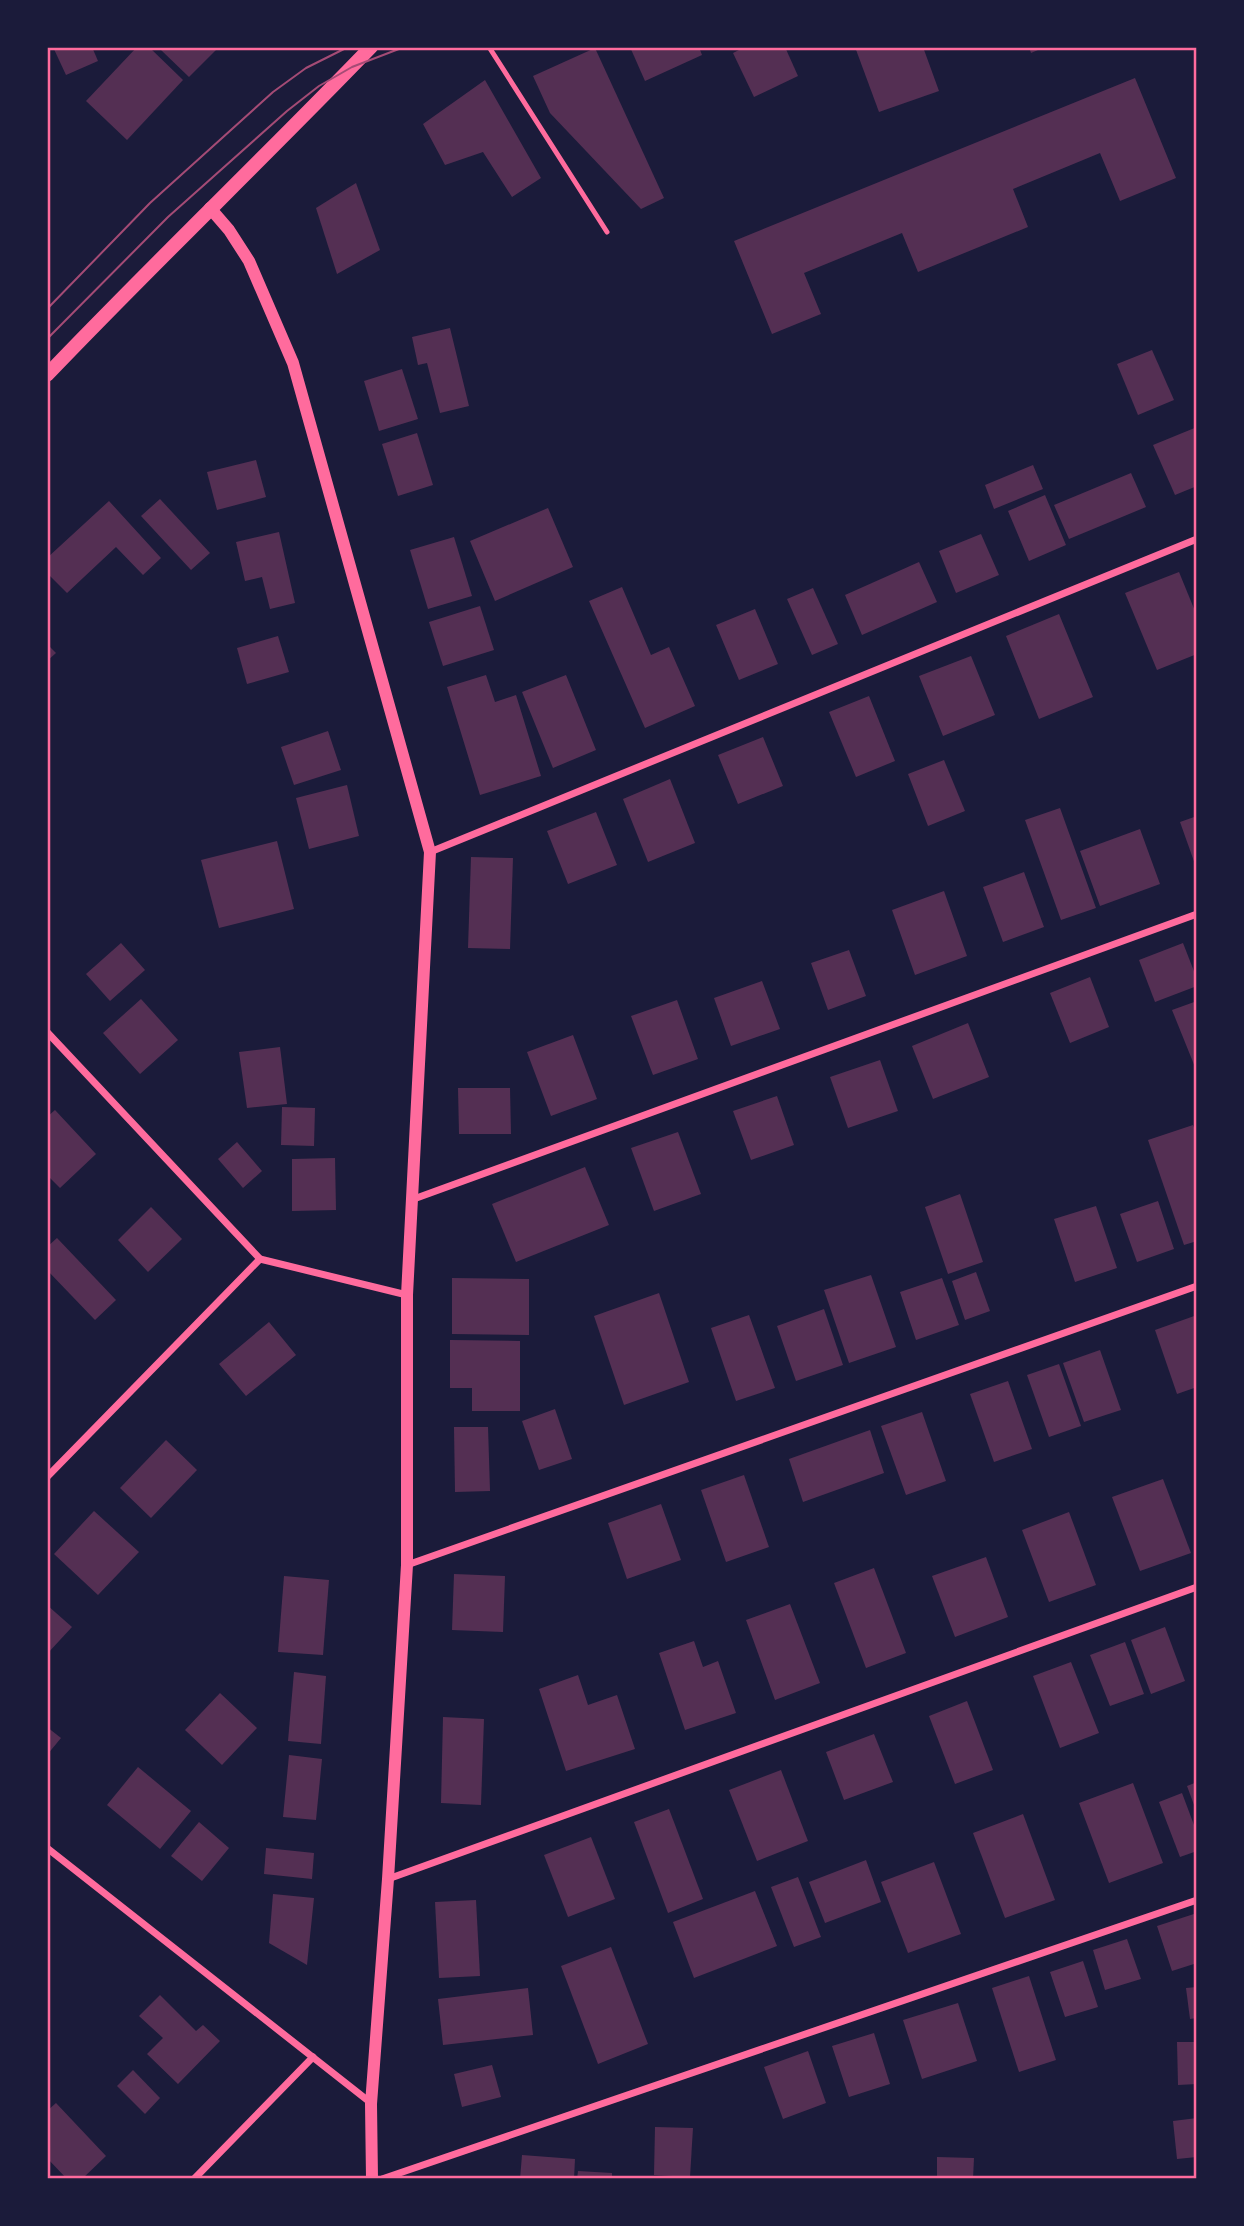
<svg xmlns="http://www.w3.org/2000/svg" width="1244" height="2226" viewBox="0 0 1244 2226" font-family="Overpass,sans-serif">
<style>
.building{fill:#542f53}
.lines{fill:none;stroke-linecap:round;stroke-linejoin:round}
.service{stroke:#ff6b9d;stroke-width:5}
.minor{stroke:#ff6b9d;stroke-width:7}
.tertiary{stroke:#ff6b9d;stroke-width:12}
.secondary{stroke:#ff6b9d;stroke-width:14}
.tram{stroke:#a44b75;stroke-width:2}
.neatline{fill:none;stroke:#ff6b9d;stroke-width:2.5}
</style>
<rect width="100%" height="100%" fill="#1b1b3a"/>
<g class="building">
<path d="M53,47H92L98,61L66,75Z"/>
<path d="M137,47H149L183,80L127,140L86,101Z"/>
<path d="M164,47H219L189,77L161,50Z"/>
<path d="M630,47H699L702,55L645,81Z"/>
<path d="M745,47H785L798,76L754,97L733,53Z"/>
<path d="M855,47H923L939,91L879,112Z"/>
<path d="M1029,47H1045L1031,53Z"/>
<path d="M595,48L664,198L641,209L550,113L533,76Z"/>
<path d="M1135,78L1176,178L1120,201L1100,153L1013,189L1028,227L918,272L902,233L804,273L821,314L772,334L734,241Z"/>
<path d="M485,80L541,178L512,197L483,152L445,165L423,124Z"/>
<path d="M356,183L380,250L337,274L316,208Z"/>
<path d="M450,328L469,406L440,413L427,363L418,365L412,337Z"/>
<path d="M1152,350L1174,400L1138,415L1117,364Z"/>
<path d="M402,369L418,419L379,431L364,381Z"/>
<path d="M1197,427V486L1175,495L1153,445Z"/>
<path d="M417,433L433,485L398,496L382,444Z"/>
<path d="M256,460L266,497L217,510L207,472Z"/>
<path d="M1033,465L1043,489L994,509L985,485Z"/>
<path d="M1131,473L1146,507L1069,539L1054,505Z"/>
<path d="M1045,495L1066,545L1029,561L1008,511Z"/>
<path d="M160,499L210,553L191,570L141,516Z"/>
<path d="M109,501L161,558L143,575L116,547L67,593L47,573V558Z"/>
<path d="M548,508L573,567L495,601L470,541Z"/>
<path d="M279,532L295,603L270,609L262,577L245,581L236,542Z"/>
<path d="M981,534L999,575L956,593L939,551Z"/>
<path d="M454,537L472,596L428,609L410,550Z"/>
<path d="M919,562L937,602L862,635L845,595Z"/>
<path d="M1179,572L1197,616V654L1157,670L1125,593Z"/>
<path d="M622,587L651,655L669,647L695,706L645,728L589,601Z"/>
<path d="M813,588L838,644L812,655L787,599Z"/>
<path d="M480,606L494,650L443,666L429,622Z"/>
<path d="M755,609L778,664L739,680L716,625Z"/>
<path d="M1059,614L1093,697L1039,719L1006,636Z"/>
<path d="M278,636L289,672L247,684L237,648Z"/>
<path d="M47,644L56,653L47,661Z"/>
<path d="M971,656L995,715L943,736L919,676Z"/>
<path d="M486,675L495,702L516,695L541,776L480,795L447,687Z"/>
<path d="M566,675L596,750L553,768L522,692Z"/>
<path d="M869,696L895,761L856,777L829,712Z"/>
<path d="M328,731L341,770L294,785L281,747Z"/>
<path d="M763,737L783,786L738,804L718,755Z"/>
<path d="M944,760L965,811L928,826L908,774Z"/>
<path d="M670,779L695,843L648,862L623,799Z"/>
<path d="M347,785L359,836L309,849L296,798Z"/>
<path d="M1060,808L1096,908L1061,920L1025,820Z"/>
<path d="M596,812L617,865L568,884L547,831Z"/>
<path d="M1197,816V867H1196L1180,822Z"/>
<path d="M1140,829L1160,884L1100,906L1080,851Z"/>
<path d="M277,841L294,909L219,928L201,860Z"/>
<path d="M471,857L513,858L510,949L468,948Z"/>
<path d="M1024,872L1044,927L1003,942L983,887Z"/>
<path d="M944,891L967,956L915,975L892,910Z"/>
<path d="M121,943L145,970L110,1001L86,974Z"/>
<path d="M1183,943L1197,979V986L1155,1002L1139,960Z"/>
<path d="M849,950L866,996L828,1010L811,963Z"/>
<path d="M1090,977L1109,1027L1070,1043L1050,993Z"/>
<path d="M762,981L780,1029L731,1046L714,998Z"/>
<path d="M141,999L178,1040L140,1074L103,1033Z"/>
<path d="M677,1000L698,1059L653,1075L631,1016Z"/>
<path d="M1197,1001V1072L1172,1010Z"/>
<path d="M968,1023L989,1077L933,1099L912,1046Z"/>
<path d="M573,1035L597,1099L551,1116L527,1052Z"/>
<path d="M280,1047L287,1104L247,1108L239,1052Z"/>
<path d="M880,1060L898,1111L848,1128L830,1077Z"/>
<path d="M458,1088H510L511,1134H459Z"/>
<path d="M777,1096L794,1145L751,1160L733,1111Z"/>
<path d="M282,1107L315,1108L314,1146L281,1145Z"/>
<path d="M55,1110L96,1154L60,1188L47,1175V1117Z"/>
<path d="M1193,1125L1197,1136V1241L1184,1245L1148,1140Z"/>
<path d="M678,1132L701,1194L654,1211L631,1148Z"/>
<path d="M237,1142L262,1171L243,1188L218,1159Z"/>
<path d="M335,1158L336,1210L292,1211V1159Z"/>
<path d="M585,1167L609,1225L516,1262L492,1204Z"/>
<path d="M960,1194L983,1262L948,1274L925,1207Z"/>
<path d="M1158,1201L1174,1249L1137,1262L1120,1214Z"/>
<path d="M1096,1206L1117,1268L1075,1282L1054,1219Z"/>
<path d="M151,1207L182,1239L148,1272L118,1240Z"/>
<path d="M57,1238L116,1300L95,1320L47,1270V1247Z"/>
<path d="M976,1272L990,1311L965,1320L952,1281Z"/>
<path d="M871,1275L896,1347L849,1363L824,1290Z"/>
<path d="M452,1278L529,1279V1335L452,1334Z"/>
<path d="M942,1278L959,1325L916,1340L900,1292Z"/>
<path d="M659,1293L689,1382L624,1405L594,1316Z"/>
<path d="M824,1309L843,1365L796,1381L777,1326Z"/>
<path d="M749,1315L775,1388L736,1401L711,1328Z"/>
<path d="M1197,1315V1387L1177,1394L1155,1330Z"/>
<path d="M269,1322L296,1355L246,1396L219,1364Z"/>
<path d="M450,1340L520,1341V1411H472V1388H450Z"/>
<path d="M1100,1350L1121,1410L1084,1422L1063,1363Z"/>
<path d="M1059,1364L1081,1426L1049,1437L1027,1375Z"/>
<path d="M1008,1381L1032,1449L994,1462L970,1394Z"/>
<path d="M555,1409L572,1459L539,1470L522,1421Z"/>
<path d="M922,1412L946,1481L906,1495L881,1426Z"/>
<path d="M454,1427H488L490,1491L455,1492Z"/>
<path d="M870,1430L884,1473L803,1502L789,1459Z"/>
<path d="M166,1440L197,1470L151,1518L120,1488Z"/>
<path d="M744,1475L769,1547L726,1562L701,1490Z"/>
<path d="M1163,1479L1191,1553L1140,1571L1112,1497Z"/>
<path d="M661,1504L681,1560L627,1579L608,1523Z"/>
<path d="M94,1511L139,1552L98,1595L54,1554Z"/>
<path d="M1069,1512L1096,1585L1049,1602L1022,1530Z"/>
<path d="M986,1557L1008,1617L955,1637L932,1576Z"/>
<path d="M874,1568L906,1653L866,1668L834,1583Z"/>
<path d="M454,1574L505,1576L503,1632L452,1630Z"/>
<path d="M284,1576L329,1580L323,1655L278,1652Z"/>
<path d="M790,1604L820,1683L775,1700L746,1620Z"/>
<path d="M47,1605L72,1627L47,1654Z"/>
<path d="M1165,1627L1185,1681L1151,1694L1131,1640Z"/>
<path d="M694,1641L703,1667L718,1661L736,1713L685,1730L659,1653Z"/>
<path d="M1125,1642L1144,1694L1110,1706L1090,1655Z"/>
<path d="M1071,1662L1099,1733L1060,1748L1033,1676Z"/>
<path d="M294,1672L326,1676L321,1744L288,1741Z"/>
<path d="M578,1675L588,1705L617,1695L635,1749L566,1771L539,1689Z"/>
<path d="M220,1693L257,1728L222,1765L185,1730Z"/>
<path d="M967,1701L993,1770L955,1784L929,1716Z"/>
<path d="M443,1717L484,1719L481,1805L441,1803Z"/>
<path d="M47,1727L61,1738L47,1755Z"/>
<path d="M874,1734L893,1782L844,1800L826,1752Z"/>
<path d="M289,1755L322,1759L316,1820L283,1817Z"/>
<path d="M138,1767L191,1811L160,1849L107,1805Z"/>
<path d="M781,1770L808,1841L757,1861L729,1790Z"/>
<path d="M1197,1782V1813L1187,1786Z"/>
<path d="M1133,1783L1163,1863L1109,1883L1079,1803Z"/>
<path d="M1182,1793L1197,1833V1851L1180,1857L1159,1802Z"/>
<path d="M669,1809L703,1899L668,1913L634,1822Z"/>
<path d="M1023,1814L1055,1900L1005,1918L973,1833Z"/>
<path d="M199,1822L229,1848L202,1881L171,1856Z"/>
<path d="M591,1837L615,1899L568,1917L544,1855Z"/>
<path d="M266,1848L314,1853L312,1879L264,1874Z"/>
<path d="M866,1860L881,1902L825,1923L809,1882Z"/>
<path d="M934,1862L961,1934L908,1953L881,1882Z"/>
<path d="M798,1877L821,1937L794,1947L771,1887Z"/>
<path d="M755,1891L777,1946L694,1978L673,1922Z"/>
<path d="M273,1894L314,1898L307,1965L269,1943Z"/>
<path d="M476,1900L480,1976L439,1978L435,1902Z"/>
<path d="M1197,1913V1963L1172,1971L1157,1926Z"/>
<path d="M1127,1939L1141,1979L1105,1990L1093,1950Z"/>
<path d="M611,1947L648,2044L598,2064L561,1966Z"/>
<path d="M1083,1961L1098,2007L1065,2017L1050,1972Z"/>
<path d="M1029,1976L1056,2060L1019,2072L992,1988Z"/>
<path d="M1197,1987V2018L1190,2019L1186,1988Z"/>
<path d="M528,1988L533,2035L443,2045L438,1999Z"/>
<path d="M160,1995L196,2031L203,2025L220,2041L178,2084L147,2054L163,2038L139,2016Z"/>
<path d="M958,2003L977,2061L922,2079L903,2020Z"/>
<path d="M874,2033L890,2084L849,2097L832,2046Z"/>
<path d="M1177,2042H1197V2084L1178,2085Z"/>
<path d="M808,2051L826,2103L783,2119L764,2067Z"/>
<path d="M492,2065L501,2097L462,2107L454,2074Z"/>
<path d="M133,2070L160,2098L145,2114L117,2086Z"/>
<path d="M56,2103L106,2156L82,2179H67L47,2158V2111Z"/>
<path d="M1197,2118V2157L1177,2159L1173,2121Z"/>
<path d="M655,2127L693,2128L690,2177L654,2175Z"/>
<path d="M522,2155L575,2159L574,2179H520Z"/>
<path d="M937,2157L974,2158L973,2179H937Z"/>
<path d="M578,2171L612,2173V2179H577Z"/>
</g>
<g class="lines">
<path class="service" d="M489,47L607,232"/>
<g class="minor">
<path d="M430,852L1197,539"/>
<path d="M47,1032L260,1259L407,1295"/>
<path d="M411,1200L1197,914"/>
<path d="M47,1477L260,1259"/>
<path d="M407,1565L1197,1286"/>
<path d="M47,1848L371,2103"/>
<path d="M388,1879L1197,1587"/>
<path d="M194,2179L313,2057"/>
<path d="M382,2179L1197,1900"/>
</g>
<path class="tertiary" d="M210,208L229,230L249,261L293,363L430,852L407,1295V1565L388,1879L371,2104L372,2179"/>
<path class="secondary" d="M47,375C153,264 264,158 371,47"/>
<g class="tram">
<path d="M47,309L150,203L273,92L306,68L348,47"/>
<path d="M47,339L168,217L287,111L319,86L352,67L404,47"/>
</g>
</g>
<rect width="1244" height="2226" fill="none" stroke="#1b1b3a" stroke-width="98"/>
<rect x="49" y="49" width="1146" height="2128" class="neatline"/>
</svg>
